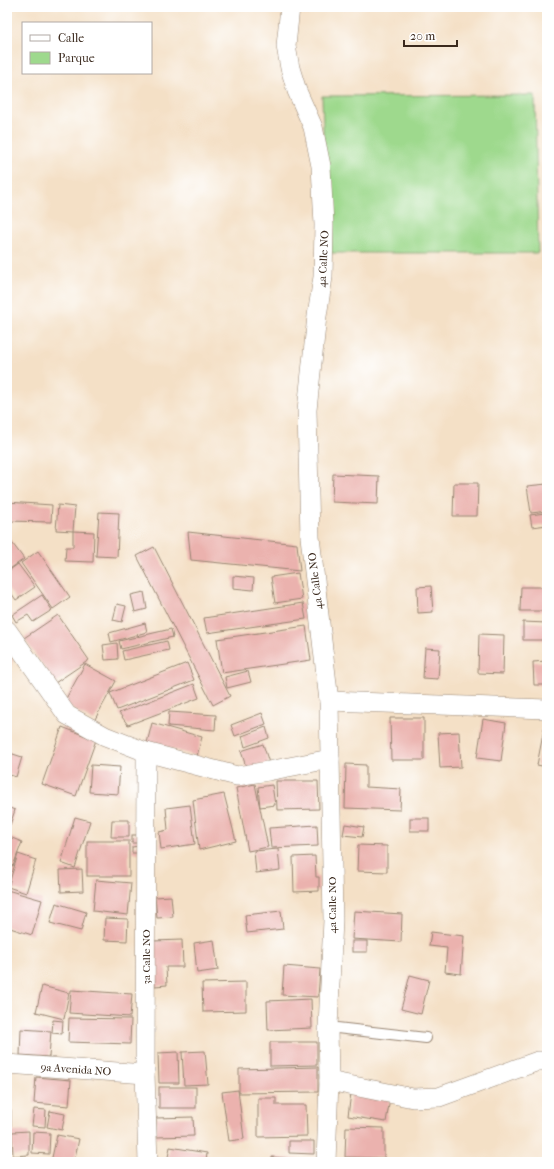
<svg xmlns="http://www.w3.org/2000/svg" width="554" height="1169" viewBox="0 0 554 1169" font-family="'IM FELL French Canon',serif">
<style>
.green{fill:#9ed98d;stroke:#6c8256}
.building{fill:#ebb2ae}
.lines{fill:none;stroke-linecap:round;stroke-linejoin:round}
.service-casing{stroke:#988572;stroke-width:12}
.minor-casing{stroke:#988572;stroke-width:20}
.service{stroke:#fff;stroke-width:10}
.minor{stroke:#fff;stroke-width:19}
.labels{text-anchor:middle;stroke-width:3.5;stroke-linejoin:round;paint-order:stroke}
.street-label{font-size:11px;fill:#3b2a1e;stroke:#fff}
</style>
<rect width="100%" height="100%" fill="#fff"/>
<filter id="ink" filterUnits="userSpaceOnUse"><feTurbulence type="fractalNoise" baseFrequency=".025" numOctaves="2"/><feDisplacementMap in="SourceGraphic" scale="8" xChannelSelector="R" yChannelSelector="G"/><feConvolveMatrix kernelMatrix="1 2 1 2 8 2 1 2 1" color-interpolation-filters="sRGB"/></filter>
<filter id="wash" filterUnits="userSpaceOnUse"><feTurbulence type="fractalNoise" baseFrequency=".012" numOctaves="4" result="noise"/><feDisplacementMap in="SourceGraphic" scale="16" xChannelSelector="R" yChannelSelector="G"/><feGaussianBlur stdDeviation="0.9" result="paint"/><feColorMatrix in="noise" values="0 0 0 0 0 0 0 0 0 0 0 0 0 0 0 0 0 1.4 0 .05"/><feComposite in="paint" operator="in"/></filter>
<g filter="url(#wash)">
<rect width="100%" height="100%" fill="#f4e0c6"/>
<path class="green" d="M535,95L538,253H327L322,96Z"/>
<g id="blocks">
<g class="building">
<path d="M333,474L379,476L378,504L332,502Z"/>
<path d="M454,483H478L477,516H453Z"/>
<path d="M547,484V511L531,513L527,486Z"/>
<path d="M7,502L52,505L51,522L7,521Z"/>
<path d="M58,505L75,507L73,531L56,530Z"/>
<path d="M99,512L119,513L117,557L96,556Z"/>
<path d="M545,513L547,525L532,527L530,515Z"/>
<path d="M73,531L94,532L93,562L65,561L66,547H73Z"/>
<path d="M188,532L297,544L300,571L191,560Z"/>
<path d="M7,536L24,559L7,571Z"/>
<path d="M154,547L230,696L213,705L137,556Z"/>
<path d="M38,551L70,597L53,609L21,563Z"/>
<path d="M18,564L35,587L16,600L7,587V572Z"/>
<path d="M298,573L302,599L275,603L271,577Z"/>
<path d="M233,576L254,578L253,590L233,588Z"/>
<path d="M431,586L433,612L418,613L417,587Z"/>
<path d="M521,587H547V611H520Z"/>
<path d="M144,592L147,609L135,612L131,595Z"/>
<path d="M42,595L52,610L33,622L28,615L16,622L12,615Z"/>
<path d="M303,603L306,619L207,633L204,618Z"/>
<path d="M117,604L126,606L122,622L113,620Z"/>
<path d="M58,615L89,660L55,683L24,638Z"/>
<path d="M523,622L547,623V640H523Z"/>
<path d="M145,623L147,632L111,642L109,633Z"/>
<path d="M306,626L311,660L222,673L217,639Z"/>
<path d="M171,629L173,637L121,649L119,641Z"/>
<path d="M479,634L504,635L503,674L478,673Z"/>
<path d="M167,641L169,650L124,660L122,651Z"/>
<path d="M117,643L118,659L105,660L103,645Z"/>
<path d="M425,648L440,649L438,679L423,678Z"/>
<path d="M7,656L13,657L10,670L7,669Z"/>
<path d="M547,661V685H534L533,662Z"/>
<path d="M187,663L194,680L117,710L110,693Z"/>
<path d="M85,664L116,681L94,721L63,704Z"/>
<path d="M248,671L251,682L227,688L225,677Z"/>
<path d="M194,684L199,698L128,725L119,713Z"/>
<path d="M169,712L216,715L215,730L168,726Z"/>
<path d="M262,713L266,724L235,736L231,725Z"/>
<path d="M390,718H424V760H391Z"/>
<path d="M483,719L506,723L501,761L477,758Z"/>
<path d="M152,723L202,737L197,756L147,743Z"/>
<path d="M62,727L96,740L76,796L42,784Z"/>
<path d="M266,727L269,738L245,747L242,736Z"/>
<path d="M544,729L547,730V767L537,765Z"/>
<path d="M459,732L461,767L440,768L438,733Z"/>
<path d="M263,744L269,763L247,770L241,751Z"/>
<path d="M7,752L22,757L16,777L7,774Z"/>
<path d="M346,764L366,765V787L401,789L400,810L345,808Z"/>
<path d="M91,765L120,767L118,794L89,792Z"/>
<path d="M276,781H318L319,809L277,810Z"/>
<path d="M255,784L268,847L248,851L236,788Z"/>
<path d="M272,785L275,805L260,807L258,787Z"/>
<path d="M224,794L236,841L199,850L193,800Z"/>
<path d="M190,805L195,844L161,849L159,832L168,830L166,808Z"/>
<path d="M7,807L15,810L10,825L7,824Z"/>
<path d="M75,817L90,821L75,868L61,863Z"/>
<rect x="410" y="818" width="19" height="13"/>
<path d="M112,820H129V837H111Z"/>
<path d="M345,824L364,827L362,837L343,835Z"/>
<path d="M317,825L318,846L271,848L269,828Z"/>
<rect x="132" y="835" width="6" height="8"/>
<path d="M7,836L22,842L13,866L7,864Z"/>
<rect x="87" y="841" width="42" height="35"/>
<path d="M358,845L387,846V872L357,871Z"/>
<path d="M139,846V853H132V847Z"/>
<path d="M278,849L280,870L256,873L254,851Z"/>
<path d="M18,854L36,860L26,893L8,887Z"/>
<path d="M315,856L316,877H319V891L294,892L293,857Z"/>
<path d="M82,869L83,891L61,892L60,870Z"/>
<path d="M96,880L131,883L128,915L93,911Z"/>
<path d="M7,890L42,900L32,935L7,927Z"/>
<path d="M171,896L173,917L157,918L155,897Z"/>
<path d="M56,903L86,912L81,931L50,923Z"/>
<path d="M281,911L283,929L247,933L245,915Z"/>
<path d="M354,911L402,914L401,942L352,939Z"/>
<path d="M105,918L128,919L127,941L104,940Z"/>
<path d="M431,932L464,936L461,974L445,972L447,948L429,946Z"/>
<path d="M182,940L183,967H166L167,985L155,986L153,941Z"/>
<path d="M214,940L218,970L197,973L194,943Z"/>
<rect x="352" y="941" width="15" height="11"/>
<path d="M284,966L320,969L318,997L282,995Z"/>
<path d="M410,975L429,980L421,1014L401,1009Z"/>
<path d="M246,982V1011L203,1012L202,983Z"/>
<path d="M42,986L69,993L64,1019L36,1012Z"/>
<path d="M71,990L132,994L130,1017L69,1013Z"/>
<path d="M311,999L312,1028L268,1030L267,1001Z"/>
<path d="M69,1018L131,1019L130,1044L68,1042Z"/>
<path d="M53,1020L63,1021L62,1034L52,1033Z"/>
<path d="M21,1029L51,1031L49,1057L20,1055Z"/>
<path d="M270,1042H317V1065L270,1066Z"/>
<path d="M205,1051L208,1084L184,1085L182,1052Z"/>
<path d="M178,1052L179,1083H159L158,1053Z"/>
<path d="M318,1067V1092L239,1093V1069Z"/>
<path d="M36,1077L71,1080L69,1106L34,1103Z"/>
<rect x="159" y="1087" width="37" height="21"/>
<path d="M238,1090L244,1139L229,1141L222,1092Z"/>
<path d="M351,1093L390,1099L386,1122L348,1116Z"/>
<path d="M258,1098H276V1105H306L307,1136L258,1137Z"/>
<path d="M34,1109L46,1110L45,1127L32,1126Z"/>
<rect x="7" y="1110" width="4" height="16"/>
<path d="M50,1111L65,1114L62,1130L47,1127Z"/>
<path d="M193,1117L194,1136L156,1137V1118Z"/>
<path d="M346,1127L384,1128V1158L345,1157Z"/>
<path d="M7,1128L11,1150L7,1151Z"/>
<path d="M29,1131V1155L13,1156L12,1132Z"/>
<path d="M33,1132L50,1133L49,1154L32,1153Z"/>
<path d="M57,1135L79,1139L74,1162H51Z"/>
<path d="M289,1141H314V1154L289,1153Z"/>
<path d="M170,1147L207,1153L206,1162H167Z"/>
<path d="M272,1157L314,1161V1162H272Z"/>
</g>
</g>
</g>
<g filter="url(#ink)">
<use href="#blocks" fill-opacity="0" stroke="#988572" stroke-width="1"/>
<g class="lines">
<defs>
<path id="service" d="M328,1027L426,1038"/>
<g id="minor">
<path d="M290,7L286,46L290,68L297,91L313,127L321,166L324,225L323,277L317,316L307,410L310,537L329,701L333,920L328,1027L329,1081L326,1162"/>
<path d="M7,630L67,715L105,736L146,752L237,776L268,771L330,759"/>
<path d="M329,701L547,709"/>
<path d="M146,752L145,1074L148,1162"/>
<path d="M7,1064L145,1074"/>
<path d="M329,1081L413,1098L439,1097L538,1061H547"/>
</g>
</defs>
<use href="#service" class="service-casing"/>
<use href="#minor" class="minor-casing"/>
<use href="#service" class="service"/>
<use href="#minor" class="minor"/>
</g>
</g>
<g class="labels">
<g class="street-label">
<text transform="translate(323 259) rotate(-87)" y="4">4a Calle NO</text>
<text transform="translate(315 581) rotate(-97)" y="4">4a Calle NO</text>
<text transform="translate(332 905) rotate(-90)" y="4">4a Calle NO</text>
<text transform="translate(146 957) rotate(-90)" y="4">3a Calle NO</text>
<text transform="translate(76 1069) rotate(4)" y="4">9a Avenida NO</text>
</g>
</g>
<rect width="554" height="1169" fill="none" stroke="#fff" stroke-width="24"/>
<rect x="22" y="22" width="130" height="52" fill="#ffffff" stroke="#b1aaa5"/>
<rect x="30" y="35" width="20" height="6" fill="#ffffff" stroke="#b1aaa5"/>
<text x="58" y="42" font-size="12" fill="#3b2a1e">Calle</text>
<rect x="30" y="52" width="20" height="12" fill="#9ed98d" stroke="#b1aaa5"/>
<text x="58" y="62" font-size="12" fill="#3b2a1e">Parque</text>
<path d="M404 40v6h53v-6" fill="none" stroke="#3b2a1e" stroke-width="2"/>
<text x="410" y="40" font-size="12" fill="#3b2a1e" stroke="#ffffff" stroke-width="3" paint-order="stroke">20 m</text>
</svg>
